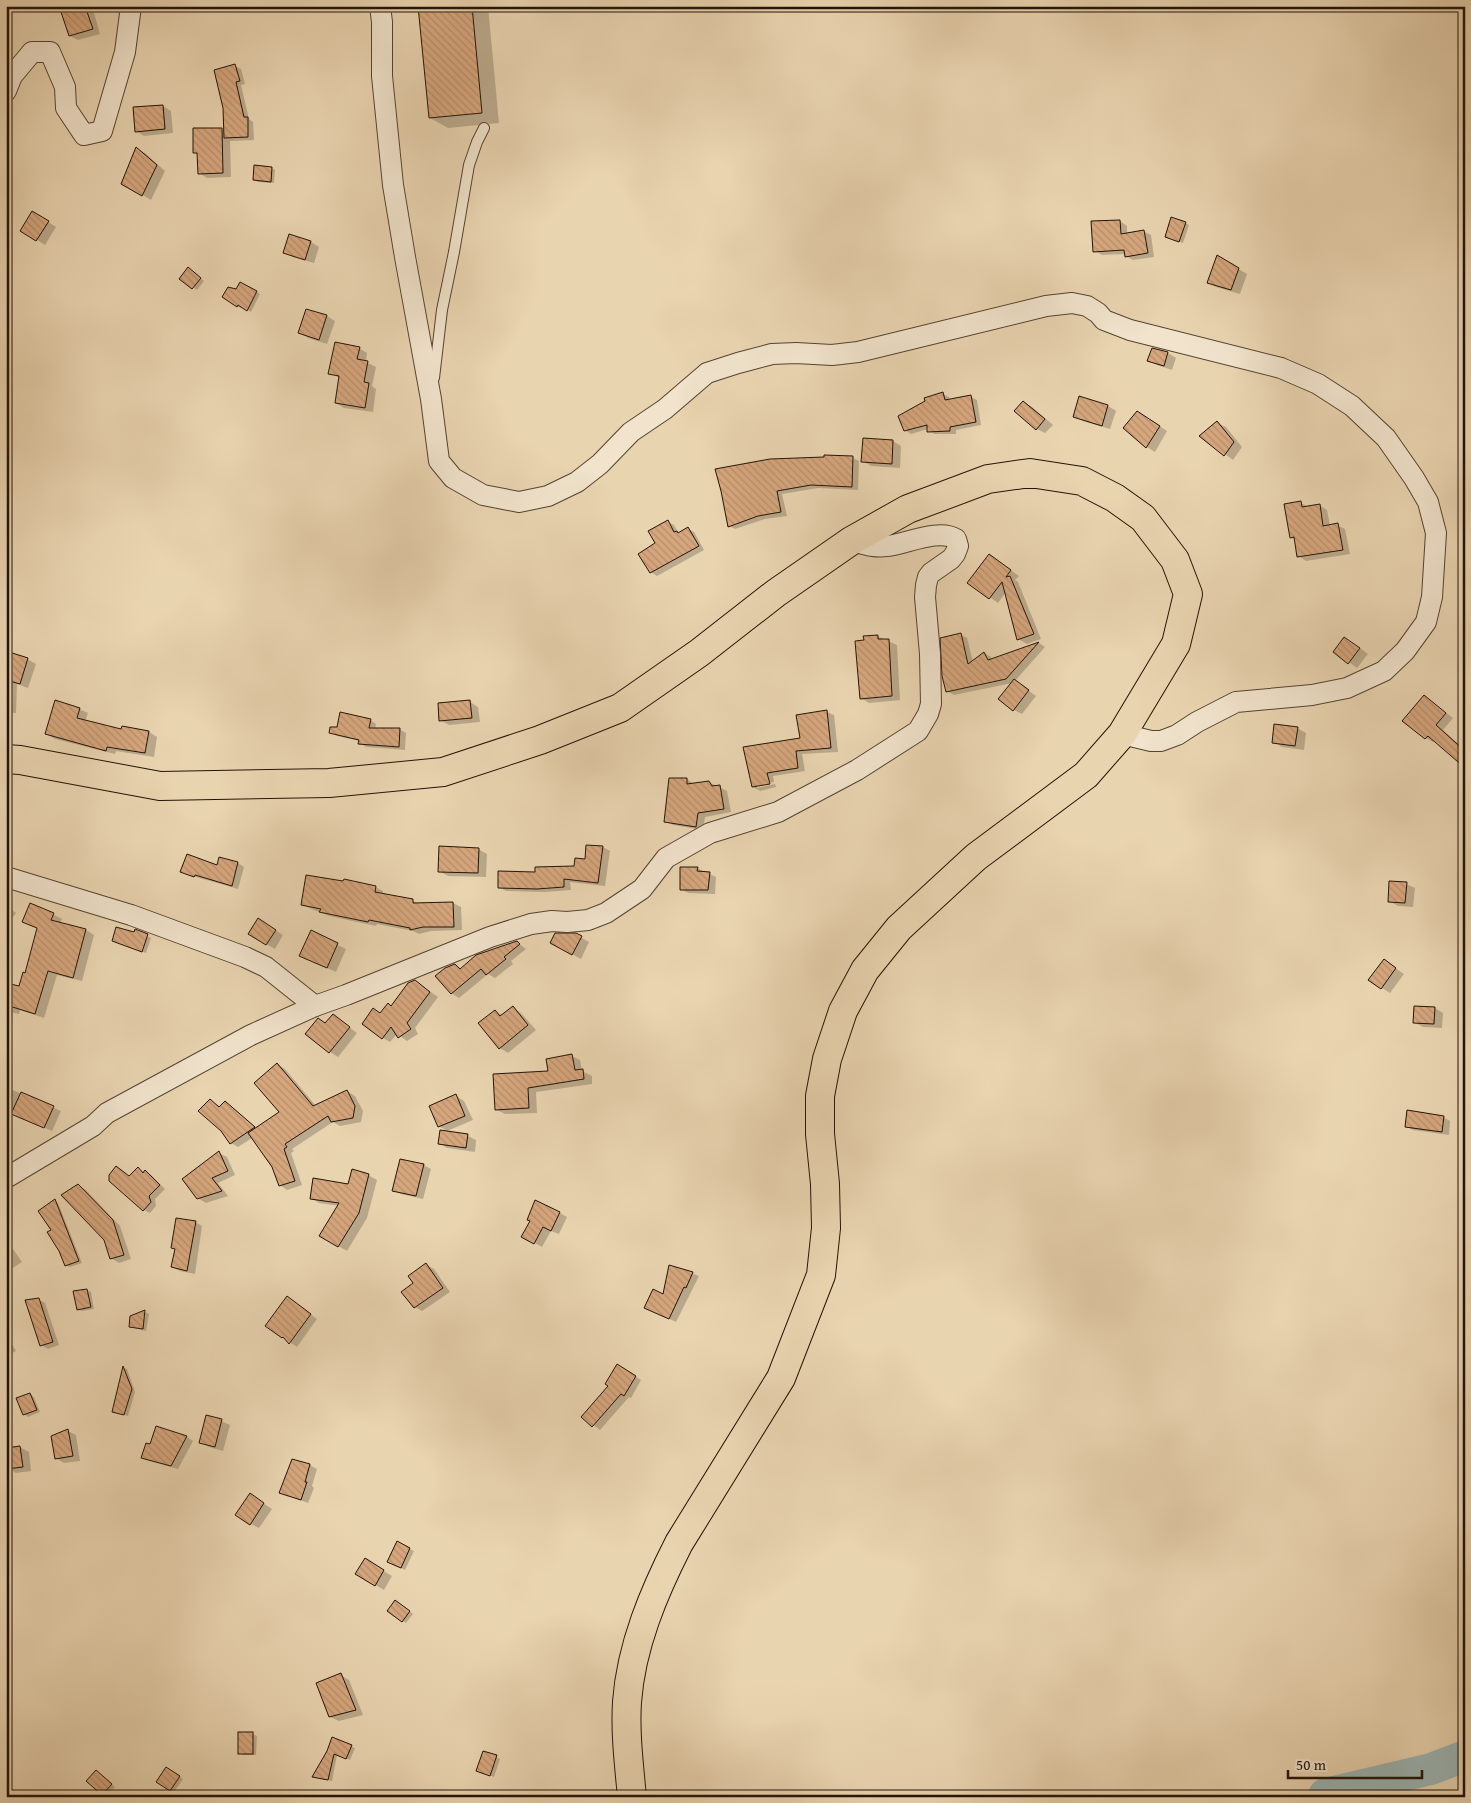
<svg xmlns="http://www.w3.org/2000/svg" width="1471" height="1803" viewBox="0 0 1471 1803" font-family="'Gentium Book Plus',serif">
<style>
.shadow{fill:#0003}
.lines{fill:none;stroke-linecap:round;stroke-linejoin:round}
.river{stroke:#9bb6b5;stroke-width:32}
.building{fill:url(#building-back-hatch);stroke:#231306}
.service-casing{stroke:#544330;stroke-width:12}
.minor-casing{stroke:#544330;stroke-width:22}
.primary-casing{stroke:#231306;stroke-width:30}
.service{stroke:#f1e3cc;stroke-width:10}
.minor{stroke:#f1e3cc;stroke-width:20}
.primary{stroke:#e9d4b0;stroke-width:28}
</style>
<defs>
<pattern id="building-back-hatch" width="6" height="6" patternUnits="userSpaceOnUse" patternTransform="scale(1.25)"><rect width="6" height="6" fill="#d6a67d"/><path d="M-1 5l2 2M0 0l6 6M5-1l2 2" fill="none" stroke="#b78e6b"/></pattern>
</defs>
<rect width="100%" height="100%" fill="#e9d4b0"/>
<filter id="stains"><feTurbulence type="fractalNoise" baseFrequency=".004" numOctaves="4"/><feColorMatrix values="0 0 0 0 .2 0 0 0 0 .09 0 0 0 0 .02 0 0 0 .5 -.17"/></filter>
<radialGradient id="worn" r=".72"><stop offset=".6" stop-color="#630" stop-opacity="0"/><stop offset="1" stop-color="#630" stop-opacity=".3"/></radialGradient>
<g class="shadow">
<path d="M62,6H92L100,34L78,40L70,36Z"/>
<path d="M312,6H331L316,10Z"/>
<path d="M419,6H488L499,123L448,128L430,118Z"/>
<path d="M235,66L241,69L245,84L241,85L249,119L253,122L254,140L230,141L231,177L207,178L199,173V154L194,152L222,130L225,131Z"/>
<path d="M163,106L171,111L173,133L144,136L136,131Z"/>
<path d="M137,148L145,153L165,171L151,200L123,183Z"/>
<path d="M271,168L275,170L274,183L258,182L255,180Z"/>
<path d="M33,212L56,227L45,245L22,230Z"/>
<path d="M1120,221L1127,226V234L1143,231L1151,235L1154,257L1133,260L1126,256V254L1102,255L1095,251Z"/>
<path d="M1185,223L1189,225L1183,243L1166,237Z"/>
<path d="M311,242L319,247L314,263L293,257L284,252Z"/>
<path d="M1217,256L1247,274L1240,294L1216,287L1208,282Z"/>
<path d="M192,271L204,281L197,290L180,278Z"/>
<path d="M240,283L260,294L251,312L242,306L241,308L237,306V290Z"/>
<path d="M307,310L327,316L335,321L327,344L308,338L300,333Z"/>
<path d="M359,348L367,353L366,362L376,367L372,386L376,389L373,412L344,408L336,403L340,378L330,373Z"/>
<path d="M1168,353L1176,358L1172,370L1157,365L1149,361Z"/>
<path d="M943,394L949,397L950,401L971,397L977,400L981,425L956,430V434H935L928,431V429L911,434L905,430Z"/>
<path d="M1080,397L1108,406L1116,411L1110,429L1083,421L1074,416Z"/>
<path d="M1023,402L1032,407L1053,425L1045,433L1037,429Z"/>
<path d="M1146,417L1167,431L1155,452L1147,447L1125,428Z"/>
<path d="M1217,423L1226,427L1242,447L1233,460L1201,436Z"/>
<path d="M864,439L893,441L901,446L900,468L871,466L863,461Z"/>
<path d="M853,458L859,461L858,490L818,488L782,494L787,516L765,519L735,529L729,526L723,491Z"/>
<path d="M1301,503L1309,507L1319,505L1327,510L1330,526L1337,525L1345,529L1350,554L1306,561L1298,556L1295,540L1291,537Z"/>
<path d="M668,522L674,525L679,534L688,529L694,532L704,550L657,576L651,572L656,544Z"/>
<path d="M989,555L1019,576L1015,580L1018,582L1041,639L1027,644L1018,639L1006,592L998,603L969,583Z"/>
<path d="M960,634L967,638L973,662L984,653L991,657L992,660L1039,643L1045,647L1015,681L1036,696L1022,714L1014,710L1012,683L954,695L947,691Z"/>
<path d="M877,636L897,645L900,700L869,703L861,698L865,641Z"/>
<path d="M1353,643L1368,654L1357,668L1335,652Z"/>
<path d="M6,653L27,659L36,664L28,688L17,684L16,713H6Z"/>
<path d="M1424,696L1453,718L1443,730L1465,750V766L1435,740L1433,742L1426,738Z"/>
<path d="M470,702L478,707L480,722L449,725L440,720Z"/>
<path d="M79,709L88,713L85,722L122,731L123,728L149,732L157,737L154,757L116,751L115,754L55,739L46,734Z"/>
<path d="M827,712L834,715L838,752L802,754L805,771L773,776L774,782L757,785V788L775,784L776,787L760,791L753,787Z"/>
<path d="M370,720L376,724L375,729H399L406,733L405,750L366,747L360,743V741L337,736L331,732L338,728Z"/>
<path d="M1297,728L1306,733L1304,750L1282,747L1273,742Z"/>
<path d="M687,779L694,784L709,782L727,791L731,812L705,817L703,830L673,825L665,821Z"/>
<path d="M603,847L610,851L605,886L570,882L571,890L545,892L506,891L499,887L536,873L575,867Z"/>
<path d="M478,849L487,854L486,877L448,876L439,871Z"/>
<path d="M220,858L238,863L244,867L238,889L189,875L218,867Z"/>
<path d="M697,868L716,877L715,894L688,893L681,889Z"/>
<path d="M1406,884L1415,888L1413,907L1398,906L1389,901Z"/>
<path d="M375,887L383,891V895L412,900L418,904L453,903L461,907L462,930L431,931L419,934L413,931L377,924L376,926L329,916L302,905Z"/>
<path d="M6,906L16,913L6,927Z"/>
<path d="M53,914L62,919L60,923L86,930L94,935L82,981L57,975L44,1018L20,1010L19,1014L6,1011V985L20,988L26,975L38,928L32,926Z"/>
<path d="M267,925L283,935L275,949L266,944Z"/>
<path d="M136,931L151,938L146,953L117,942L135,934Z"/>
<path d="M311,932L346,949L336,972L309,960Z"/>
<path d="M575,934L589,942L581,959L552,943Z"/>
<path d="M517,942L526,949L511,961L513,964L495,978L488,974L459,998L451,993L455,965L462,969Z"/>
<path d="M1392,966L1404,974L1390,993L1382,988Z"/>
<path d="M415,981L438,997L415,1028L418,1034L407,1041L397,1034L390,1042L383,1038L381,1014L392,1007Z"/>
<path d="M513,1008L521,1013L536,1030L508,1053L500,1048L495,1011L503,1016Z"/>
<path d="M1435,1008L1443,1013L1442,1028L1423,1027L1414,1022Z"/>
<path d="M333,1015L357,1033L338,1057L330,1052L319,1019L326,1024Z"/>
<path d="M572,1056L580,1060L582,1071L592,1076V1084L536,1092L537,1113L505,1114L497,1110Z"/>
<path d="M277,1064L285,1069L316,1106L347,1091L355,1096L363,1111L361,1122L340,1126L333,1122L292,1149L294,1151L291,1153L302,1185L287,1190L280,1185L273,1166L252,1138L238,1147L231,1143L210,1100L221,1107L225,1103L232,1107L257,1128L281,1112Z"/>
<path d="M6,1087L61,1111L52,1131L6,1112Z"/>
<path d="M456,1096L464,1101L473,1120L447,1131L439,1126Z"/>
<path d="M1443,1117L1450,1121L1449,1135L1413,1130L1406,1126Z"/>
<path d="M468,1136L476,1140L475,1152L447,1148L439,1143Z"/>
<path d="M219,1153L227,1157L235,1175L218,1183L228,1196L206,1203L198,1198Z"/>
<path d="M401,1160L424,1165L431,1169L423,1199L401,1194L394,1190Z"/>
<path d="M138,1169L151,1175L165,1189L155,1199L156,1206L150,1213L144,1210L130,1177Z"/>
<path d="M368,1175L377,1180L367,1218L347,1251L321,1236L339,1206L319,1203L311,1198L349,1185Z"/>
<path d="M78,1185L86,1190L120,1226L131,1259L119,1263L111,1258L105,1240Z"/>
<path d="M55,1201L58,1203L82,1263L70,1267L66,1265L52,1230Z"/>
<path d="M560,1213L567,1217L559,1234L551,1231L542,1247L523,1236Z"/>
<path d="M195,1222L202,1226L195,1274L180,1271L172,1267L176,1249Z"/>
<path d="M6,1239L22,1262L11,1269L6,1266Z"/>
<path d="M426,1265L434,1269L450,1292L422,1311L415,1307V1283Z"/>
<path d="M692,1273L699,1276L676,1322L653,1311L664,1295Z"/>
<path d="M87,1290L91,1292L94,1309L82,1311L78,1309Z"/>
<path d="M38,1299L45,1303L59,1345L48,1349L41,1345Z"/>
<path d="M294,1302L317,1319L297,1347L282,1337Z"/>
<path d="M145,1312L149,1314L146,1331L130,1327L131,1317Z"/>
<path d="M6,1334L16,1351L6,1356Z"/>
<path d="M618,1366L641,1380L631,1398L629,1397L600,1430L583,1417L610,1386Z"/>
<path d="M124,1368L127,1369L135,1392L128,1416L113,1411Z"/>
<path d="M30,1394L34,1397L40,1412L28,1417L24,1414Z"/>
<path d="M221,1421L230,1425L223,1451L209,1447L200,1442Z"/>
<path d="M156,1428L187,1437L193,1441L178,1469L149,1461L143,1458L151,1446Z"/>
<path d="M68,1431L76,1435L80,1461L64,1463L56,1458Z"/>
<path d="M20,1447L29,1452L31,1471L16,1473L8,1468L6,1449Z"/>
<path d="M310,1465L317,1469L312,1486L314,1488L308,1503L281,1493Z"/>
<path d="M258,1500L272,1509L259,1528L251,1524Z"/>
<path d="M397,1543L414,1551L405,1570L392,1564Z"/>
<path d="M365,1560L392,1576L384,1590L357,1574Z"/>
<path d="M399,1603L413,1614L406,1623L388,1611Z"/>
<path d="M340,1675L349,1680L363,1715L339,1721L330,1717Z"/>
<path d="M253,1734L257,1736L256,1755H243L239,1753Z"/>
<path d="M333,1739L355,1748L350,1760L337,1755L332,1781L314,1777L328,1752Z"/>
<path d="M484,1752L500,1759L494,1777L481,1772Z"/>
<path d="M166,1769L183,1779L174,1792L158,1782Z"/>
<path d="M96,1771L115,1787L107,1797L88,1781Z"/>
</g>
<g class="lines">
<path class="river" d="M1323,1797L1325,1794L1431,1769L1465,1756"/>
</g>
<g class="building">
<path d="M59,6H85L93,29L69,36Z"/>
<path d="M418,6H472L482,113L429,118Z"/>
<path d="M235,64L240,81L236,82L244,117H248V137L224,138L223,108L214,70Z"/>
<path d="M163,105L165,129L135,132L133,107Z"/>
<path d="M193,128H222L223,173L198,174L197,153H193Z"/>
<path d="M136,147L157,165L142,196L121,184Z"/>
<path d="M254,165L272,167L271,182L253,180Z"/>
<path d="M32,211L49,221L36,241L20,231Z"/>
<path d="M1171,217L1186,222L1179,242L1165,237Z"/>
<path d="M1120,220L1121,234L1144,230L1148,253L1125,257L1124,250L1093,252L1091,221Z"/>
<path d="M289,234L311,241L305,260L283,253Z"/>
<path d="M1217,255L1239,268L1231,290L1207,283Z"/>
<path d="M188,267L201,278L192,289L179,279Z"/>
<path d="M240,282L257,291L247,311L238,305L237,307L222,297L228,287L236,289Z"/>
<path d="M306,309L327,315L319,340L298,333Z"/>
<path d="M335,342L360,347L357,359L368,361L364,382L369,383L365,408L335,403L339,376L328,374Z"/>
<path d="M1152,348L1168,352L1164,366L1147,361Z"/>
<path d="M943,392L945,400L971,395L976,422L950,427V431L927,432V425L904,431L898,416L925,401L924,398Z"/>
<path d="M1079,396L1108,405L1102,426L1073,417Z"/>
<path d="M1023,401L1045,419L1036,430L1014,411Z"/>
<path d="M1137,411L1160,426L1146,448L1123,428Z"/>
<path d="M1217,421L1234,442L1224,456L1199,436Z"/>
<path d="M863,438L893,440L892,464L861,462Z"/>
<path d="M824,455L853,456L852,487L811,485L777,491L781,512L758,516L728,527L721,491L715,469L770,459L824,457Z"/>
<path d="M1301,501L1302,507L1320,504L1323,526L1338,523L1343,550L1297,557L1294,537L1290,538L1284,504Z"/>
<path d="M668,520L674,532L677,531L678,533L688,527L699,546L650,573L638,554L655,543L648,531Z"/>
<path d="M989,554L1011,570L1006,577L1010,576L1034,634L1017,640L1002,582L989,599L967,583Z"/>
<path d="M961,633L968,664L984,652L988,660L1039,642L1006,679L946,692L942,676L940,638Z"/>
<path d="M878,635V639H889L892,696L860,699L855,641L864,640L863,636Z"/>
<path d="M1344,637L1360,648L1348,664L1333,652Z"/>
<path d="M6,651L28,658L20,684L6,680Z"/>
<path d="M1014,679L1029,690L1013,711L998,699Z"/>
<path d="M1424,695L1446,713L1436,725L1465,751V768L1428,736L1425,739L1402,721Z"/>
<path d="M55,700L80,708L77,718L121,729L122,726L149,731L145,753L107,747L106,751L45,734Z"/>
<path d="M470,700L472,718L439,721L438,703Z"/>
<path d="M827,710L831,748L796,751L798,768L767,773L770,784L752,787L743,747L800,738L796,715Z"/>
<path d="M340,712L371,719L369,728H400L399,747L358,744L359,740L329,733L330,727H337Z"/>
<path d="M1274,724L1298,727L1295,746L1272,743Z"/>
<path d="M669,778H687V784L709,781L712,786L720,785L724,809L698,813L696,827L664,822Z"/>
<path d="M586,845L603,846L598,883L564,879V887L537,889L498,888V871L535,872V867L574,866L575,858L585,859Z"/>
<path d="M439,846L479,848L478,873L438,872Z"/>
<path d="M187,854L217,865L219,857L238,862L232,886L195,875L194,877L180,872Z"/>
<path d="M680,867H698L697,871L710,872L708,890H680Z"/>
<path d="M306,875L343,881L344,879L376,886L375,892L413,899V903L453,902L454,927H423L410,930V928L369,920L368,922L319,912L321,909L301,905Z"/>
<path d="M1389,881L1407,882L1405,903L1388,902Z"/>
<path d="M30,903L54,913L51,920L86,929L73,978L48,971L35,1014L6,1005V983L19,986L23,972L25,973L37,928L22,922Z"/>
<path d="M258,918L276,930L266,945L248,934Z"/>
<path d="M116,927L134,932L135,929L148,934L142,952L112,941Z"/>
<path d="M311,930L338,943L327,968L299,956Z"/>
<path d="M555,933H576L582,936L572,955L550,943Z"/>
<path d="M517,941L520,944L504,957L506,959L486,975L481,969L451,994L435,976L445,968L455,964L460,969L476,955Z"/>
<path d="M1384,959L1396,968L1381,989L1368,980Z"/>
<path d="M415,980L430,992L407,1023L411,1029L398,1038L391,1027L382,1039L362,1024L373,1008L380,1013L388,1003L391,1006L408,983Z"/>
<path d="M513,1006L528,1025L499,1049L478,1023L495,1010L500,1016Z"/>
<path d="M1414,1006L1435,1007L1434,1024L1413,1023Z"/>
<path d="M333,1014L350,1027L329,1053L305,1034L318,1018L325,1023Z"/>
<path d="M572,1054L575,1070L583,1069L584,1079L528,1088L529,1108L495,1110L493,1074L548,1071L546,1059Z"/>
<path d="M277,1063L313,1106L347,1090L355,1106L353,1118L331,1122L328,1116L285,1144L287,1147L284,1149L295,1181L279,1186L272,1167L248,1133L279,1112L254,1083Z"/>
<path d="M21,1092L54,1106L44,1128L11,1114Z"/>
<path d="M456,1094L465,1116L438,1127L429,1106Z"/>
<path d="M210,1099L219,1107L225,1101L255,1127L230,1144L221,1131L198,1111Z"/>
<path d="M1407,1110L1444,1116L1442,1132L1405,1127Z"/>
<path d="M440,1130L468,1134L466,1148L438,1144Z"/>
<path d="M219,1151L228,1171L212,1178L222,1191L197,1199L182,1179Z"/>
<path d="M400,1159L424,1164L416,1196L392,1191Z"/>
<path d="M116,1166L129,1176L138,1167L143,1173L145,1170L160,1185L149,1196L151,1202L143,1211L109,1181V1175Z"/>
<path d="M352,1169L369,1174L359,1213L338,1247L319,1236L339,1203L310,1199L313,1178L348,1184Z"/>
<path d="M78,1184L113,1220L124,1255L110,1259L104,1240L61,1195Z"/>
<path d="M55,1199L79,1261L65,1266L59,1251L47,1232L51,1230L38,1211Z"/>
<path d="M535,1200L560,1212L551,1231L543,1227L534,1244L521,1237L530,1221L527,1220Z"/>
<path d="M176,1218L196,1221L187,1271L171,1267L175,1249L171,1248Z"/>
<path d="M426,1263L443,1288L414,1308L401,1292L413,1283L408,1276Z"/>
<path d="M669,1265L693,1272L686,1288L684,1287L669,1319L644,1308L653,1289L663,1294Z"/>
<path d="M87,1289L91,1307L77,1310L73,1291Z"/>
<path d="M287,1296L311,1314L289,1344L283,1337L282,1338L265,1326Z"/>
<path d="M39,1298L53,1342L40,1346L25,1300Z"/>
<path d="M145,1310L143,1329L129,1327L130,1316Z"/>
<path d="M617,1364L636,1376L624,1396L621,1394L592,1427L581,1417L608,1386L605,1384Z"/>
<path d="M123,1366L132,1389L124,1415L112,1412Z"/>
<path d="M30,1393L37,1410L23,1415L16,1398Z"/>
<path d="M206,1415L222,1419L215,1447L199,1443Z"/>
<path d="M156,1426L187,1436L171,1466L141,1458L146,1443L150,1444Z"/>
<path d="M68,1429L73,1456L55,1459L51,1436Z"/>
<path d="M20,1446L23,1467L6,1469V1448Z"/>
<path d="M292,1459L310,1464L305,1482H307L301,1500L279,1493Z"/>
<path d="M250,1493L264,1503L250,1525L235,1515Z"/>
<path d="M397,1541L410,1548L401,1568L387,1562Z"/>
<path d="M365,1558L384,1570L375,1586L355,1574Z"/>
<path d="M395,1600L410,1611L402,1622L387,1611Z"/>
<path d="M341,1673L356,1710L329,1717L316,1683Z"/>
<rect x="238" y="1732" width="15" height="22"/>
<path d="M332,1737L352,1745L346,1759L334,1754L328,1780L312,1777L327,1751Z"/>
<path d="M483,1751L497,1755L490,1776L476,1771Z"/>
<path d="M166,1767L180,1776L170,1791L156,1782Z"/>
<path d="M96,1770L112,1784L102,1795L86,1781Z"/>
</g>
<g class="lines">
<defs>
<path id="service" d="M434,378L442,310L454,252L469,165L477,142L484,128"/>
<g id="minor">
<path d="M380,6L382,22V76L393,185L405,257L431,399L439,461L453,478L483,495L519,502L548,496L577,482L600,464L631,432L665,409L707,373L738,363L772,354L796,353L832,355L858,352L1046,306L1072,303L1087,306L1098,313L1104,320L1130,330L1281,368L1318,384L1352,406L1386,438L1414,478L1428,502L1436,533L1432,597L1426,622L1405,651L1384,671L1347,688L1312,695L1236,702L1197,722L1177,735L1161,741H1151L1122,734"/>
<path d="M6,91L12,76L32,52H50L65,87L66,108L84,135L102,131L125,52L131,6"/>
<path d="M6,877L131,915L245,957L266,967L315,1006"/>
<path d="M6,1178L93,1126L107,1113L251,1035L315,1006L346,995L490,937L531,924L552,921L567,922L578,921L588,920L606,913L642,889L666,858L710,833L778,812L857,770L918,731L928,714L931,704L930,654L925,597L926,585L928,577L931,573L951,559L955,554L958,546L956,539C939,528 906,544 887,546C875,548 863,544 851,541"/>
</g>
<path id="primary" d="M6,759L20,760L160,786L329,783L443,772L540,740L620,708L699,653L776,593L851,541L908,509L988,479L1030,473L1082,481L1115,498L1143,518L1175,560L1188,594L1176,644L1122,734L1086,775L976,857L899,928L865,970L843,1011L827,1059L820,1096V1134L825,1184L826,1228L821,1275L781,1378L679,1543C654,1592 631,1646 627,1702C625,1733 629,1765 632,1797"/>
</defs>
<use href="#service" class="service-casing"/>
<use href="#minor" class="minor-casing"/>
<use href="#primary" class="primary-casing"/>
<use href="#service" class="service"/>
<use href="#minor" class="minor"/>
<use href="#primary" class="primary"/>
</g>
<rect width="1471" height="1803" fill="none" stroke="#e9d4b0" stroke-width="25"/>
<rect x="8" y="8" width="1456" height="1788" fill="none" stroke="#231306" stroke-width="2.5"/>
<rect x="12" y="12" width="1446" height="1778" fill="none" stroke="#231306"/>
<path d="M1288 1770v8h134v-8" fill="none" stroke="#231306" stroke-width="2.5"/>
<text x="1296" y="1770" font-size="15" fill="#231306" stroke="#f1e3cc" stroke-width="4" paint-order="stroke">50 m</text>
<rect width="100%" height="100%" filter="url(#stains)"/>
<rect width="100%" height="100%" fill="url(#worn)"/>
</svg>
